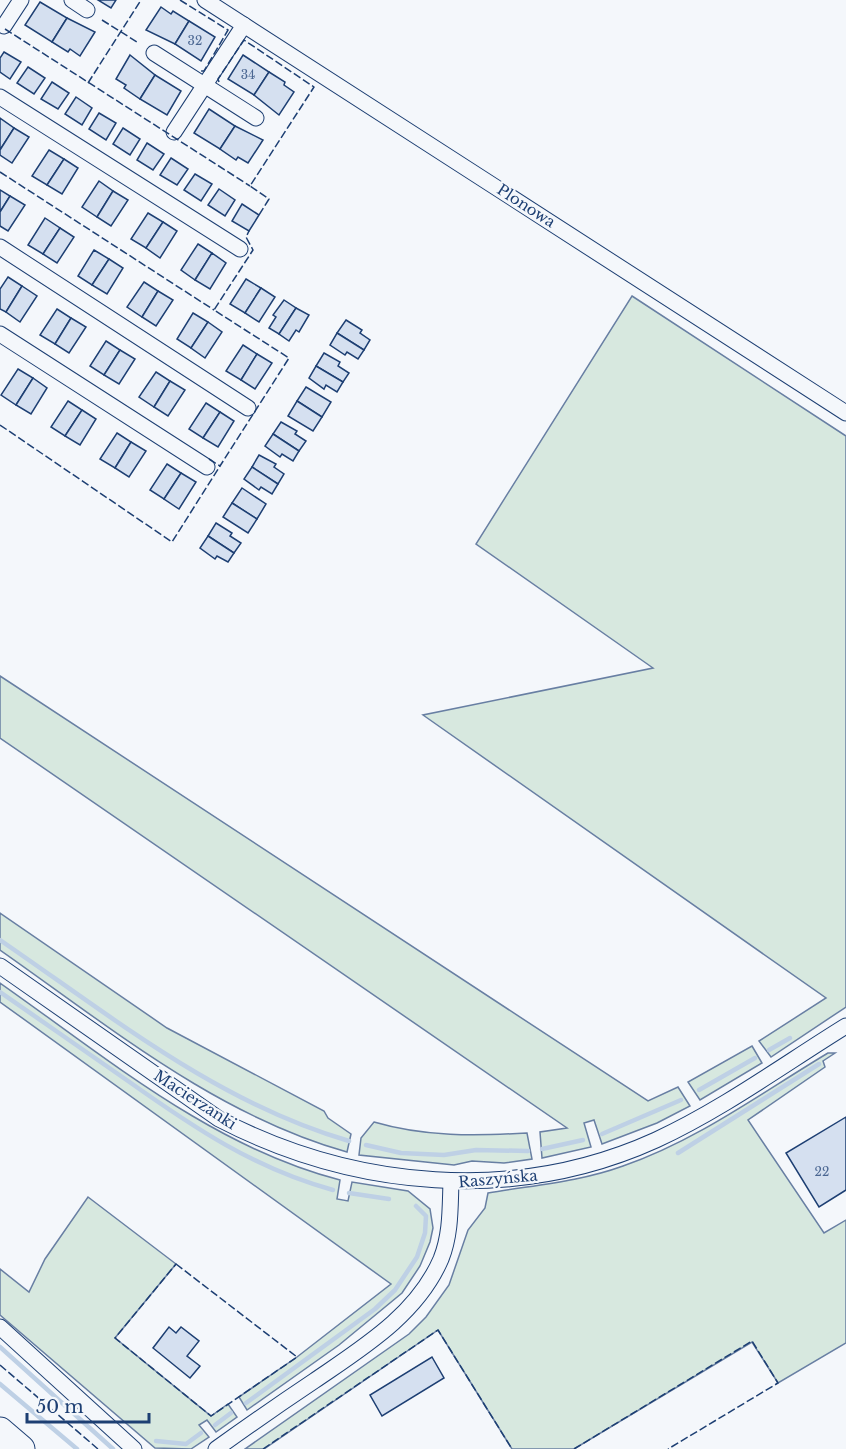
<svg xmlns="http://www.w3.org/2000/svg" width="846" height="1449" viewBox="0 0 846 1449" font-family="'Libre Baskerville',serif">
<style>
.green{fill:#d7e8df;stroke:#687fa3;stroke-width:1.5}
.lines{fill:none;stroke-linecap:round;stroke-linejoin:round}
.stream{stroke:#bed0e5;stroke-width:4.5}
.building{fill:#d5e0f0;stroke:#1d3f73;stroke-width:1.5}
.street-casing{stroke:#1d3f73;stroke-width:17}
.highway-casing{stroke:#1d3f73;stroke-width:29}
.street{stroke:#f4f7fb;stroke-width:15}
.highway{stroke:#f4f7fb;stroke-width:27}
.fence{stroke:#1d3f73;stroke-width:1.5;stroke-dasharray:8 3;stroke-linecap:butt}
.labels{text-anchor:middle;stroke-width:4.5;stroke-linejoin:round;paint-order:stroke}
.number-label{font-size:12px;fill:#4b6792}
.street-label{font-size:15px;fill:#1d3f73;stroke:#f4f7fb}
</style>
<rect width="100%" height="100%" fill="#f4f7fb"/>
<g class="green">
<path d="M632,296L846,436V1007L771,1057L759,1041L826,998L423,715L653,668L476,544Z"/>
<path d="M0,676L648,1101L678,1087L690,1106L657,1123L602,1144L594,1120L584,1123L591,1147L542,1158L540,1132L567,1128L0,738Z"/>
<path d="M0,913L167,1028L324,1111L328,1118L351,1134L347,1152C216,1115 110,1027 0,950Z"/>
<path d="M0,983C107,1058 212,1147 340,1180L337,1199L348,1201L352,1182L408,1191L430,1209L433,1228L430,1242L420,1266L402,1293L339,1345L247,1410L239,1397L297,1357L391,1284L0,1002Z"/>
<path d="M752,1046L762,1063L700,1100L688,1082Z"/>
<path d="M828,1053H835L823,1061L825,1067L748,1120L824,1233L846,1220V1343L778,1383L752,1342L574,1449H512L438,1330L264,1449H245L409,1334L426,1317L449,1285L468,1230L485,1208L488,1193C534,1185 579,1182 623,1166C698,1140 761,1093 828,1053Z"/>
<path d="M374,1122C425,1137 475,1136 527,1133L532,1159L504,1163L472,1161L454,1165L359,1155L361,1138Z"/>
<path d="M88,1197L176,1264L115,1338L211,1416L228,1404L237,1417L216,1432L207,1420L199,1425L209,1437L191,1449L155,1448L0,1315V1269L29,1292L45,1259Z"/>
</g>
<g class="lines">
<g class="stream">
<path d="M0,940C111,1016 218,1103 349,1141"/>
<path d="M0,992C43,1022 85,1051 128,1081C193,1127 255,1169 333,1190"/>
<path d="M769,1050L790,1038"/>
<path d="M699,1090L755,1058"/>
<path d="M602,1134L681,1100"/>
<path d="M366,1145L401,1153L444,1155L476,1150L528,1151"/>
<path d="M542,1149L583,1140"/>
<path d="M678,1153L819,1064"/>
<path d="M349,1193L389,1199"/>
<path d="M0,1347L113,1449"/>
<path d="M0,1384L77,1449"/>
<path d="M246,1403L375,1309L395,1290L417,1257L425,1233L426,1216L416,1206"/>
<path d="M215,1425L231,1413"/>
<path d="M156,1441L186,1444L201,1433"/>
</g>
</g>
<g class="building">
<path d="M98,0H116L111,8Z"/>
<path d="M40,2L67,18L52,42L25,25Z"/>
<path d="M161,7L171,14L173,11L189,21L175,44L146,30Z"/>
<path d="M67,18L95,32L80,56L70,49L68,52L52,42Z"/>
<path d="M189,21L215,37L201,61L175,44Z"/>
<path d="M4,52L21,62L10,79L0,72V58Z"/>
<path d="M130,55L155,75L140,99L124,88L126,85L116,79Z"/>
<path d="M243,55L269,72L254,95L228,79Z"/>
<path d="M28,67L45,78L34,94L17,83Z"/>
<path d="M269,72L285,82L284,85L294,92L279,115L254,95Z"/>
<path d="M155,75L181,91L167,115L140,99Z"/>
<path d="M52,82L69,93L58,109L41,99Z"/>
<path d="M76,97L92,108L82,125L65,114Z"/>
<path d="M209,109L235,126L220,149L194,133Z"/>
<path d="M99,113L116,123L106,140L89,129Z"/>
<path d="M0,118L14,128L0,150Z"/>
<path d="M235,126L263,140L248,163L238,157L236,160L220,149Z"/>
<path d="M14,128L29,137L12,163L0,155V150Z"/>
<path d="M123,128L140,139L130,155L113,144Z"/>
<path d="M147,143L164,154L153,170L137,160Z"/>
<path d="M49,150L64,159L47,185L32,176Z"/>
<path d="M171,158L188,169L177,185L160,175Z"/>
<path d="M64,159L78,168L62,194L47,185Z"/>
<path d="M195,174L212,184L201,201L184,190Z"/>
<path d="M99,181L113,191L97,217L82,207Z"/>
<path d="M219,189L235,200L225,216L208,205Z"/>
<path d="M0,190L10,196L0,212Z"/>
<path d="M113,191L128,200L111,226L97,217Z"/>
<path d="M10,196L25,205L8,231L0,226V212Z"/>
<path d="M242,204L259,215L249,231L232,221Z"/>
<path d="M148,213L163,222L146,248L131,239Z"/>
<path d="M45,218L60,228L43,254L28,245Z"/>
<path d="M163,222L177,231L160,258L146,248Z"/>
<path d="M60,228L74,237L57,263L43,254Z"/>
<path d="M198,244L212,253L195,280L181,270Z"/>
<path d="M94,250L109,259L92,285L78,276Z"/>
<path d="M212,253L226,263L210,289L195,280Z"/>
<path d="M109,259L123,268L107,294L92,285Z"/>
<path d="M8,277L22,286L6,312L0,309V289Z"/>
<path d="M246,279L261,288L245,313L230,304Z"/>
<path d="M144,282L158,291L142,317L127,307Z"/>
<path d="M22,286L37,296L20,322L6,312Z"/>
<path d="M261,288L275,297L259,322L245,313Z"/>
<path d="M158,291L173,300L156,326L142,317Z"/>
<path d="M284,300L296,308L279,334L269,328L276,317L273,315Z"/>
<path d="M296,308L309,315L299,332L296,330L289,341L279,334Z"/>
<path d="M57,309L71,318L55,344L40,335Z"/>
<path d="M193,313L208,322L191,348L177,339Z"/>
<path d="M71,318L86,327L69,353L55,344Z"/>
<path d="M346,320L362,330L360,333L370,340L364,350L337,333Z"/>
<path d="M208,322L222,332L205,358L191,348Z"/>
<path d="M337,333L364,350L358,359L347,352L345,355L330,345Z"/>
<path d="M106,341L120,350L104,375L90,366Z"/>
<path d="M243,345L257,354L241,380L226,371Z"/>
<path d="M120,350L135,359L119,384L104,375Z"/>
<path d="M324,353L340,362L338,366L349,373L343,382L316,366Z"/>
<path d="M257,354L272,363L255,389L241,380Z"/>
<path d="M316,366L343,382L337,392L326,385L324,389L309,378Z"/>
<path d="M18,369L33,378L16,405L1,395Z"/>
<path d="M156,372L170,381L154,407L139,397Z"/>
<path d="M33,378L47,388L31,414L16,405Z"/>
<path d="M170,381L185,390L168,416L154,407Z"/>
<path d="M306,387L331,402L322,417L297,401Z"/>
<path d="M68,401L82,410L65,436L51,427Z"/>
<path d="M297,401L322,417L313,431L288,416Z"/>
<path d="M206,403L220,412L203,438L189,429Z"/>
<path d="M82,410L96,419L80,445L65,436Z"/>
<path d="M220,412L234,421L218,447L203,438Z"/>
<path d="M281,422L297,431L295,434L306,441L299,451L273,434Z"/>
<path d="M117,433L131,442L115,468L100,459Z"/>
<path d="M273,434L299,451L293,461L282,454L280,457L265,446Z"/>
<path d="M131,442L146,451L129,477L115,468Z"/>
<path d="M259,455L276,464L274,467L284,474L278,484L252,467Z"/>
<path d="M167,464L181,473L164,499L150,490Z"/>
<path d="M252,467L278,484L272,494L261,487L259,490L244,479Z"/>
<path d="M181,473L196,482L179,509L164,499Z"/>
<path d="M242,488L266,504L257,519L232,503Z"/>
<path d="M232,503L257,519L248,533L223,517Z"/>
<path d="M216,523L232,533L230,536L241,543L234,553L208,536Z"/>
<path d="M208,536L234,553L228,562L217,556L215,559L200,548Z"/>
<path d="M846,1117V1190L819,1207L786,1153Z"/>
<path d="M169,1327L176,1333L181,1327L199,1341L187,1356L200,1366L190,1378L153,1348Z"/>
<path d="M432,1357L444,1378L382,1416L370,1395Z"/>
</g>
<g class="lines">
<defs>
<g id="street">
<path d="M72,0L87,10"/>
<path d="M205,0L846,413"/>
<path d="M4,26L21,0"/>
<path d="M154,53L256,118"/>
<path d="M0,97L240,249"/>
<path d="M174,132L244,25"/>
<path d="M0,247L248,408"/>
<path d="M0,334L207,467"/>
<path d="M0,966L219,1119C354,1189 515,1204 656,1140C723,1109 783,1065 846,1026"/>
<path d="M0,1327L134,1449"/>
<path d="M216,1449C248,1426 281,1403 314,1381C362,1348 417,1315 441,1259C451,1234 450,1208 451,1182"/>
</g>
<path id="highway" d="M0,1431L21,1449"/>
</defs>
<use href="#street" class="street-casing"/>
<use href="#highway" class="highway-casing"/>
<use href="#street" class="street"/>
<use href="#highway" class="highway"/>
<g class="fence">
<path d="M180,0L228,30L204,71H200"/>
<path d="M102,20L137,42"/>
<path d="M5,29L250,186"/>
<path d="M219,82L218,79L244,40L314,87L250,186L269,199L259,215"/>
<path d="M88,83L141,0"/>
<path d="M0,172L214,310"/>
<path d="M0,425L172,542L220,466"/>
<path d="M209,459L220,466L289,358L214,310L253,250L246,237L249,231"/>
<path d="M176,1264L297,1357L211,1416L115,1338Z"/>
<path d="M0,1365L98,1449"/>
<path d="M263,1449L438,1330L512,1449"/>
<path d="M574,1449L752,1341L778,1383L668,1449"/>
</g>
</g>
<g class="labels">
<g class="number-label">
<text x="195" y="45">32</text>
<text x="248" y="79">34</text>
<text x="822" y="1176">22</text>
</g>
<g class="street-label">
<text transform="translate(526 206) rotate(33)" y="5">Plonowa</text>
<text transform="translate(195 1100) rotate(33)" y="5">Macierzanki</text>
<text transform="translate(498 1179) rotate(-5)" y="5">Raszyńska</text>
</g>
</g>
<path d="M27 1413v9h122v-9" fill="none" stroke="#1d3f73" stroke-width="3"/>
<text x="36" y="1413" font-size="18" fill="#1d3f73" stroke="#f4f7fb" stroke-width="4.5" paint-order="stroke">50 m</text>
</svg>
